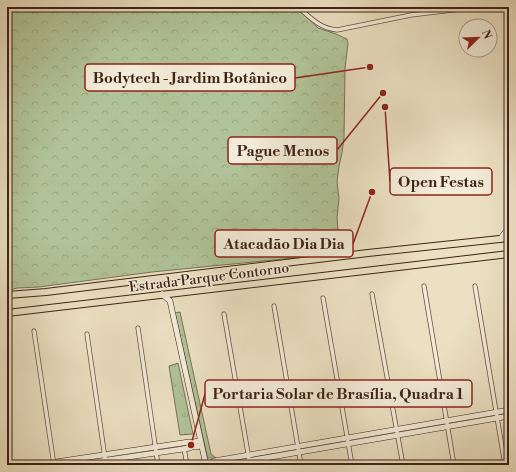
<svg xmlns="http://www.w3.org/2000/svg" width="516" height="472" viewBox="0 0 516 472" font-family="'Libre Bodoni',serif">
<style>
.forest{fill:url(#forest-crowns);stroke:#787358}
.park{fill:url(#park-tufts);stroke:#787358}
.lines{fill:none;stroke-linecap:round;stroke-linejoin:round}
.street-casing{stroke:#6a5242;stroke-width:5}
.secondary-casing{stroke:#3f2318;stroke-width:6}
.highway-casing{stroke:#3f2318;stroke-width:8}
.street{stroke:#f2ebd7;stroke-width:3.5}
.secondary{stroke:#f2ebd7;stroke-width:5}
.highway{stroke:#ebe0c2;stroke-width:6}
.labels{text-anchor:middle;stroke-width:3;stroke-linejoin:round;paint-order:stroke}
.street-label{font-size:14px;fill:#3f2318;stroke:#f2ebd7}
.leader{fill:none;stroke:#8f2418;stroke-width:1.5}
.callout-dot{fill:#8f2418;stroke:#f2ebd7;stroke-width:1.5}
.callout{fill:#f2ebd7;stroke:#8f2418;stroke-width:1.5}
.callout-label{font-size:15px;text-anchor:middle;font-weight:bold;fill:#3f2318}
</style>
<defs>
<pattern id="forest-crowns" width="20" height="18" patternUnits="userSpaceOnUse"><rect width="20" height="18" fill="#b1c398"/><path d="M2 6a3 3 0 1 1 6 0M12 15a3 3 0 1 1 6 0" fill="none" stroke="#99a782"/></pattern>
<pattern id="park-tufts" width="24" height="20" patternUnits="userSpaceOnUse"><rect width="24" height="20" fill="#b1c398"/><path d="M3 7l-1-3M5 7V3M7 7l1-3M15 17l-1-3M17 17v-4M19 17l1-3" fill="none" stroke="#99a782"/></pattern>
</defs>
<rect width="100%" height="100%" fill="#ebe0c2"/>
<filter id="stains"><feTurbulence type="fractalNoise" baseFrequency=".005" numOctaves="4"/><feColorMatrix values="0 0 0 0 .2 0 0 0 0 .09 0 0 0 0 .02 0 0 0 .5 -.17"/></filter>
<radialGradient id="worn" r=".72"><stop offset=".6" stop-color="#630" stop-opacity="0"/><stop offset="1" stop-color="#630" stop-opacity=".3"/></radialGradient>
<path class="forest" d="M7,7H289L301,12L318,28L336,34L347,39L348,44L345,68L344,138L342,153L339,166L337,182L339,198L337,218L338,230L342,247C337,255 323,255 314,256L152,272L39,287L17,288L7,291Z"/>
<g class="park">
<path d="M180,312L211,454L216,458H208L207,455L175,313Z"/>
<path d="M178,363L193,434L180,435L169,366Z"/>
</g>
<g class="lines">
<defs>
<g id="street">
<path d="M298,7C311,18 319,28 337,30L411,15L478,7"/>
<path d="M503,7L509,10"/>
<path d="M424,286L454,465"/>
<path d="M475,286L505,465"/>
<path d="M372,294L403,465"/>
<path d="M323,298L352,465"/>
<path d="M274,306L301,465"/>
<path d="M224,314L250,465"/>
<path d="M138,328L158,465"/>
<path d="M34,331L54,465"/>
<path d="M87,334L106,465"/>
<path d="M184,448L187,465"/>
</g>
<g id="secondary">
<path d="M500,239L507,230L509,218"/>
<path d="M162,294L170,301L206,465"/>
<path d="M193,442L200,441"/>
<path d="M194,447L201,446"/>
<path d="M214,461L509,410"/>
<path d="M36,465L189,442"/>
<path d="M73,465L190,448"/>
<path d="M224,465L509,416"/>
</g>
<g id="highway">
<path d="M7,295L46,292L368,253L509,238"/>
<path d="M7,313L509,254"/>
</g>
</defs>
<use href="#street" class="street-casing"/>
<use href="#secondary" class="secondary-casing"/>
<use href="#highway" class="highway-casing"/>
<use href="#street" class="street"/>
<use href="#secondary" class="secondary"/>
<use href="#highway" class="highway"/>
</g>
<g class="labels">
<g class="street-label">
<text transform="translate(209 277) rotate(-7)" y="5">Estrada Parque Contorno</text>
</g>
</g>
<path class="leader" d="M370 67L295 78M383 93L337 150M385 107L390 182M372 192L353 244M191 445L205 394"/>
<g class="callout-dot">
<circle cx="370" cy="67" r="4"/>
<circle cx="383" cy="93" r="4"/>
<circle cx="385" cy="107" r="4"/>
<circle cx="372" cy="192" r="4"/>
<circle cx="191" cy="445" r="4"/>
</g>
<g class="callout">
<rect x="85" y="64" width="210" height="27" rx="4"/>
<rect x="228" y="137" width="109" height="27" rx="4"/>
<rect x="390" y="168" width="102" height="27" rx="4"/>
<rect x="215" y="230" width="138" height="27" rx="4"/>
<rect x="205" y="380" width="267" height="27" rx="4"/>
</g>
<g class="callout-label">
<text x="190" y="83">Bodytech - Jardim Botânico</text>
<text x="283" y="156">Pague Menos</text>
<text x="441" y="187">Open Festas</text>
<text x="284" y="249">Atacadão Dia Dia</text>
<text x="338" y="399">Portaria Solar de Brasília, Quadra 1</text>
</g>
<rect width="516" height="472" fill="none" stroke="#ebe0c2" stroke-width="24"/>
<rect x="8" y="8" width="500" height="456" fill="none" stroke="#3f2318" stroke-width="2"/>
<rect x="12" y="12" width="492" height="448" fill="none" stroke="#3f2318"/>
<g transform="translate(478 38) rotate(67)"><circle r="19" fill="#f2ebd7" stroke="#aa9b8b"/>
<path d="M0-3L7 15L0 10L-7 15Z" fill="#8f2418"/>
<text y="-6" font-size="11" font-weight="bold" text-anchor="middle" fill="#3f2318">N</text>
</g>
<rect width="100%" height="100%" filter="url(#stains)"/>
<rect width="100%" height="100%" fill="url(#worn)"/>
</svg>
